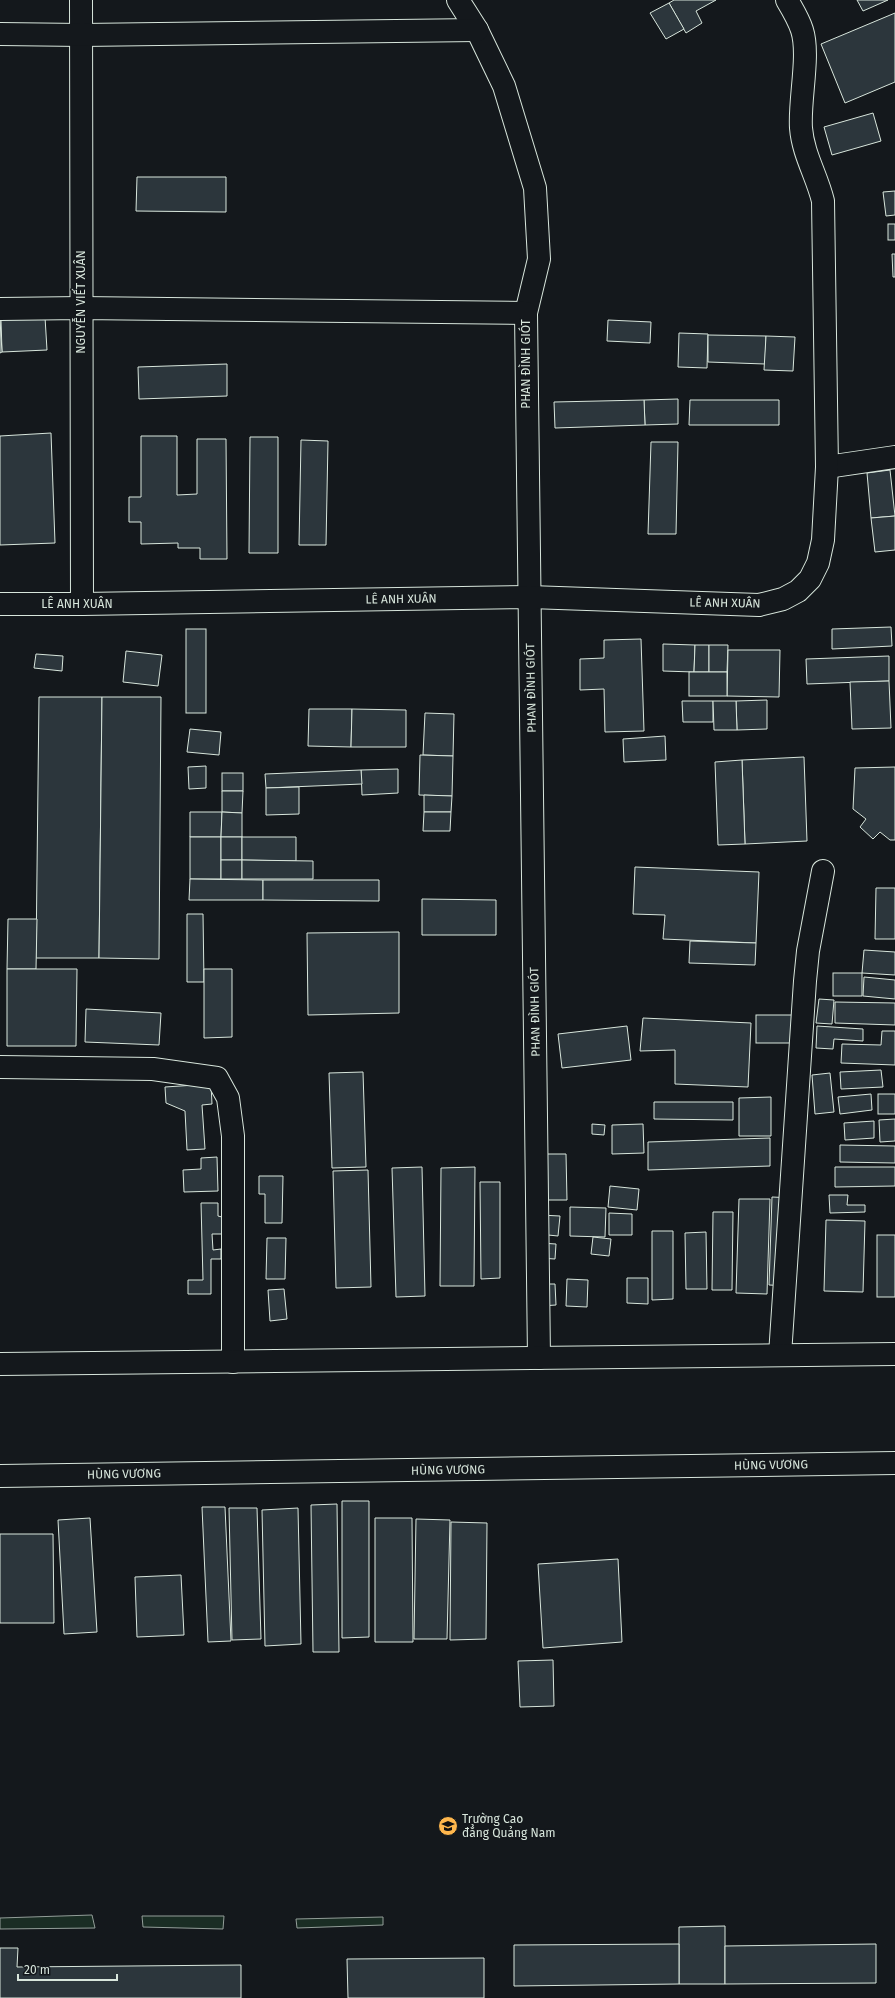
<svg xmlns="http://www.w3.org/2000/svg" width="895" height="1998" viewBox="0 0 895 1998" font-family="'Fira Sans',sans-serif">
<style>
.green{fill:#1a2d24;stroke:#939e99}
.building{fill:#2c363c;stroke:#d8e6dc}
.lines{fill:none;stroke-linecap:round;stroke-linejoin:round}
.street-casing{stroke:#d8e6dc;stroke-width:24}
.secondary-casing{stroke:#d8e6dc;stroke-width:24}
.street{stroke:#14181c;stroke-width:22}
.secondary{stroke:#14181c;stroke-width:22}
.labels{text-anchor:middle;stroke-width:3;stroke-linejoin:round;paint-order:stroke}
.street-label{font-size:12px;fill:#d8e6dc;stroke:#14181c}
.poi-label{font-size:12px;fill:#d8e6dc;stroke:#14181c;text-anchor:start}
</style>
<rect width="100%" height="100%" fill="#14181c"/>
<g class="green">
<path d="M92,1915L95,1928L0,1929V1918Z"/>
<path d="M142,1916H224L223,1929L143,1927Z"/>
<path d="M383,1917V1925L297,1928L296,1919Z"/>
</g>
<g class="building">
<path d="M674,0H716L696,11L702,23L686,33L669,3Z"/>
<path d="M857,0H888L863,11Z"/>
<path d="M669,3L684,29L666,39L650,13Z"/>
<path d="M895,13V82L845,103L821,44Z"/>
<path d="M873,113L881,141L832,155L824,127Z"/>
<path d="M137,177H226V212L136,211Z"/>
<path d="M895,191V215L886,216L883,192Z"/>
<rect x="888" y="224" width="7" height="16"/>
<path d="M892,254H895V277H893Z"/>
<path d="M45,317L47,350L2,352L1,320Z"/>
<path d="M0,320L2,352L0,353Z"/>
<path d="M608,320L651,322L650,343L607,341Z"/>
<path d="M679,333L708,334L707,368L678,367Z"/>
<path d="M708,335L766,336L765,364L708,362Z"/>
<path d="M766,336L795,337L793,371L764,370Z"/>
<path d="M227,364V396L139,399L138,367Z"/>
<path d="M678,399V424L645,425L644,400Z"/>
<path d="M644,400L645,425L555,428L554,402Z"/>
<path d="M690,400H779V425H689Z"/>
<path d="M51,433L55,543L0,545V436Z"/>
<path d="M141,436H177V495L197,494V439H226L227,559H200V548H178V543L141,544V522H129V497H141Z"/>
<path d="M250,437H278V553H249Z"/>
<path d="M301,440L328,441L326,545H299Z"/>
<path d="M651,442H678L676,534H648Z"/>
<path d="M890,470L895,516L871,518L867,473Z"/>
<path d="M895,516V550L875,552L871,518Z"/>
<path d="M891,627L892,646L832,649V629Z"/>
<rect x="186" y="629" width="20" height="84"/>
<path d="M641,639L644,731L605,732L604,689L580,690V659L604,658V640Z"/>
<path d="M663,644L695,645L694,672L663,671Z"/>
<path d="M695,645H709V672H694Z"/>
<path d="M709,645H728L727,672H709Z"/>
<path d="M728,650H780L779,697L727,696Z"/>
<path d="M126,651L162,655L158,686L123,682Z"/>
<path d="M36,654L63,656L62,671L34,668Z"/>
<path d="M889,656V681L807,684L806,659Z"/>
<rect x="689" y="672" width="38" height="24"/>
<path d="M889,681L891,728L852,729L850,682Z"/>
<path d="M39,697H102L99,958H36Z"/>
<path d="M102,697H161L159,959L99,958Z"/>
<path d="M767,700V729L737,730L736,701Z"/>
<path d="M682,701H713V722H683Z"/>
<path d="M713,701H736L737,730H714Z"/>
<path d="M309,709H352L351,747L308,746Z"/>
<path d="M352,709L406,710V747H351Z"/>
<path d="M425,713L454,714L453,756L423,755Z"/>
<path d="M190,729L221,732L219,755L187,752Z"/>
<path d="M665,736L666,760L624,762L623,739Z"/>
<path d="M420,755L453,756L452,796L419,795Z"/>
<path d="M804,757L807,841L745,844L742,760Z"/>
<path d="M742,760L745,844L718,845L715,762Z"/>
<path d="M206,766V788L189,789L188,767Z"/>
<path d="M895,767V840H890L880,832L873,839L860,827L866,819L853,809L855,768Z"/>
<path d="M398,769V793L362,795L361,770Z"/>
<path d="M361,770L362,784L266,788L265,774Z"/>
<rect x="222" y="773" width="21" height="18"/>
<path d="M299,787V814L266,815V788Z"/>
<path d="M222,791H243L242,813L222,812Z"/>
<path d="M424,795L452,796L451,812H424Z"/>
<path d="M190,812H222L221,837H190Z"/>
<path d="M222,812L242,813V837H221Z"/>
<path d="M424,812H451L450,831H423Z"/>
<rect x="190" y="837" width="31" height="42"/>
<rect x="221" y="837" width="21" height="23"/>
<path d="M242,837H296V861L242,860Z"/>
<rect x="221" y="860" width="21" height="19"/>
<path d="M242,860L313,861V879H242Z"/>
<path d="M635,867L759,872L756,943L663,939L665,915L633,914Z"/>
<path d="M190,879L263,880V900H189Z"/>
<path d="M263,880H379V901L263,900Z"/>
<path d="M876,888H895V939H875Z"/>
<path d="M422,899L496,900V935H422Z"/>
<path d="M187,914H203L204,982H187Z"/>
<path d="M8,919H37L36,969H7Z"/>
<path d="M399,932V1013L308,1015L307,933Z"/>
<path d="M690,941L756,943L755,965L689,963Z"/>
<path d="M864,950L895,952V975L862,973Z"/>
<path d="M7,969H77L76,1046H7Z"/>
<path d="M204,969H232V1037L204,1038Z"/>
<rect x="833" y="973" width="29" height="23"/>
<path d="M864,977L895,980V999L863,996Z"/>
<path d="M819,999L834,1000L832,1024L816,1023Z"/>
<path d="M835,1002L895,1003V1025L835,1023Z"/>
<path d="M86,1009L161,1013L159,1045L85,1042Z"/>
<rect x="756" y="1015" width="41" height="28"/>
<path d="M643,1018L751,1023L748,1087L675,1084V1050L640,1051Z"/>
<path d="M627,1026L631,1060L562,1068L558,1034Z"/>
<path d="M817,1026L863,1029V1041L834,1039L833,1049L816,1048Z"/>
<path d="M882,1031H895V1065L841,1063L842,1044L881,1045Z"/>
<path d="M881,1070L883,1087L841,1089L840,1072Z"/>
<path d="M363,1072L366,1167L332,1168L329,1073Z"/>
<path d="M830,1073L834,1112L815,1114L812,1075Z"/>
<path d="M211,1084L212,1104L202,1105L205,1149L187,1150L185,1111L166,1103L165,1087Z"/>
<path d="M871,1094L872,1110L840,1114L838,1097Z"/>
<rect x="878" y="1094" width="17" height="20"/>
<path d="M771,1097V1136H739V1098Z"/>
<path d="M654,1102H733V1120L654,1119Z"/>
<path d="M895,1119V1141L880,1142L879,1120Z"/>
<path d="M874,1121V1138L845,1140L844,1123Z"/>
<path d="M592,1124L605,1125L604,1135L592,1134Z"/>
<path d="M643,1124L644,1153L612,1154V1125Z"/>
<path d="M770,1138V1166L648,1170V1142Z"/>
<path d="M840,1145L895,1146V1163L840,1162Z"/>
<path d="M538,1154H566L567,1200H538Z"/>
<path d="M217,1157L218,1191L184,1192L183,1170L201,1169V1158Z"/>
<path d="M422,1167L425,1296L396,1297L392,1168Z"/>
<path d="M475,1167L474,1286H440L441,1168Z"/>
<path d="M835,1167H895V1186L835,1187Z"/>
<path d="M368,1170L371,1287L336,1288L333,1171Z"/>
<path d="M259,1176H283L282,1223H265V1194H259Z"/>
<path d="M480,1182H500V1278L481,1279Z"/>
<path d="M610,1186L639,1189L637,1210L608,1207Z"/>
<path d="M829,1195H848L847,1205H865V1212L830,1213Z"/>
<path d="M772,1197L795,1198L792,1286L769,1285Z"/>
<path d="M739,1199H770L767,1294L736,1293Z"/>
<path d="M201,1203H218V1216L226,1218V1234H212L213,1250L221,1249V1259H211V1294H188V1280H203Z"/>
<path d="M570,1207L606,1208L605,1237L570,1236Z"/>
<path d="M713,1212H733L732,1290H712Z"/>
<path d="M609,1213L632,1214V1235H609Z"/>
<path d="M540,1215L560,1216L558,1236L538,1234Z"/>
<path d="M826,1220L865,1221L863,1292L824,1291Z"/>
<path d="M652,1231H673V1299L652,1300Z"/>
<path d="M706,1232L707,1289H686L685,1233Z"/>
<rect x="877" y="1235" width="18" height="62"/>
<path d="M593,1237L611,1239L609,1256L591,1254Z"/>
<path d="M267,1238H286L285,1279H266Z"/>
<path d="M540,1243L556,1244L555,1259L539,1258Z"/>
<path d="M627,1278H648V1304L627,1303Z"/>
<path d="M567,1279L588,1280L587,1307L566,1306Z"/>
<path d="M540,1284H555L556,1305L541,1306Z"/>
<path d="M284,1289L287,1319L270,1321L268,1290Z"/>
<path d="M342,1501H369V1637L342,1638Z"/>
<path d="M337,1504L339,1652H313L311,1505Z"/>
<path d="M202,1507H225L231,1641L208,1642Z"/>
<path d="M229,1508H257L261,1639L232,1640Z"/>
<path d="M298,1508L301,1644L265,1646L262,1510Z"/>
<path d="M90,1518L97,1632L64,1634L58,1520Z"/>
<path d="M375,1518H412L413,1642H375Z"/>
<path d="M416,1519L450,1520L447,1639H414Z"/>
<path d="M451,1522L487,1523L486,1639L450,1640Z"/>
<path d="M0,1534H53L54,1623H0Z"/>
<path d="M618,1559L622,1642L543,1648L538,1564Z"/>
<path d="M181,1575L184,1635L137,1637L135,1577Z"/>
<path d="M553,1660L554,1706L520,1707L518,1661Z"/>
<path d="M725,1926V1984H679V1927Z"/>
<path d="M679,1944V1984L514,1986V1945Z"/>
<path d="M876,1944V1983L725,1984V1946Z"/>
<path d="M0,1948H18L17,1967L241,1965V1998H0Z"/>
<path d="M484,1958V1998H348L347,1959Z"/>
</g>
<g class="lines">
<defs>
<g id="street">
<path d="M81,0L82,604"/>
<path d="M458,0L477,30L504,86L535,188L539,259L526,313L539,1358"/>
<path d="M0,34L82,35L477,30"/>
<path d="M0,309L81,308L526,313"/>
<path d="M827,467L895,457"/>
<path d="M0,604H82L530,597L759,605L783,599L798,591L810,579L818,563L823,540L827,467L823,201C817,176 803,154 801,128C799,100 810,55 802,30C799,20 793,10 787,0"/>
<path d="M0,1067L153,1069L217,1078L228,1098L233,1136V1362"/>
<path d="M780,1355L805,981L808,951L823,871"/>
</g>
<g id="secondary">
<path d="M0,1364L895,1354"/>
<path d="M0,1476L895,1463"/>
</g>
</defs>
<use href="#street" class="street-casing"/>
<use href="#secondary" class="secondary-casing"/>
<use href="#street" class="street"/>
<use href="#secondary" class="secondary"/>
</g>
<defs>
<symbol id="university-disc" viewBox="-11 -11 22 22"><circle r="9.5" fill="#ffb74d" stroke="#14181c"/><path d="M0-5L7-2L0 1L-7-2ZM-4 1L0 2.5L4 1V4Q0 6-4 4Z" fill="#111"/></symbol>
</defs>
<g fill-rule="evenodd">
<use href="#university-disc" x="437" y="1815" width="22" height="22"/>
</g>
<g class="labels">
<g class="street-label">
<text transform="translate(81 302) rotate(-90)" y="4">NGUYỄN VIẾT XUÂN</text>
<text transform="translate(526 364) rotate(-90)" y="4">PHAN ĐÌNH GIÓT</text>
<text transform="translate(401 599) rotate(-1)" y="4">LÊ ANH XUÂN</text>
<text transform="translate(725 603) rotate(1)" y="4">LÊ ANH XUÂN</text>
<text x="77" y="608">LÊ ANH XUÂN</text>
<text transform="translate(531 688) rotate(-91)" y="4">PHAN ĐÌNH GIÓT</text>
<text transform="translate(535 1012) rotate(-91)" y="4">PHAN ĐÌNH GIÓT</text>
<text transform="translate(771 1465) rotate(-1)" y="4">HÙNG VƯƠNG</text>
<text transform="translate(448 1470) rotate(-1)" y="4">HÙNG VƯƠNG</text>
<text transform="translate(124 1474) rotate(-1)" y="4">HÙNG VƯƠNG</text>
</g>
<g class="poi-label">
<text x="462" y="1823">Trường Cao<tspan x="462" dy="14">đẳng Quảng Nam</tspan></text>
</g>
</g>
<path d="M18 1974v6h99v-6" fill="none" stroke="#d8e6dc" stroke-width="2"/>
<text x="24" y="1974" font-size="12" fill="#d8e6dc" stroke="#14181c" stroke-width="3" paint-order="stroke">20 m</text>
</svg>
